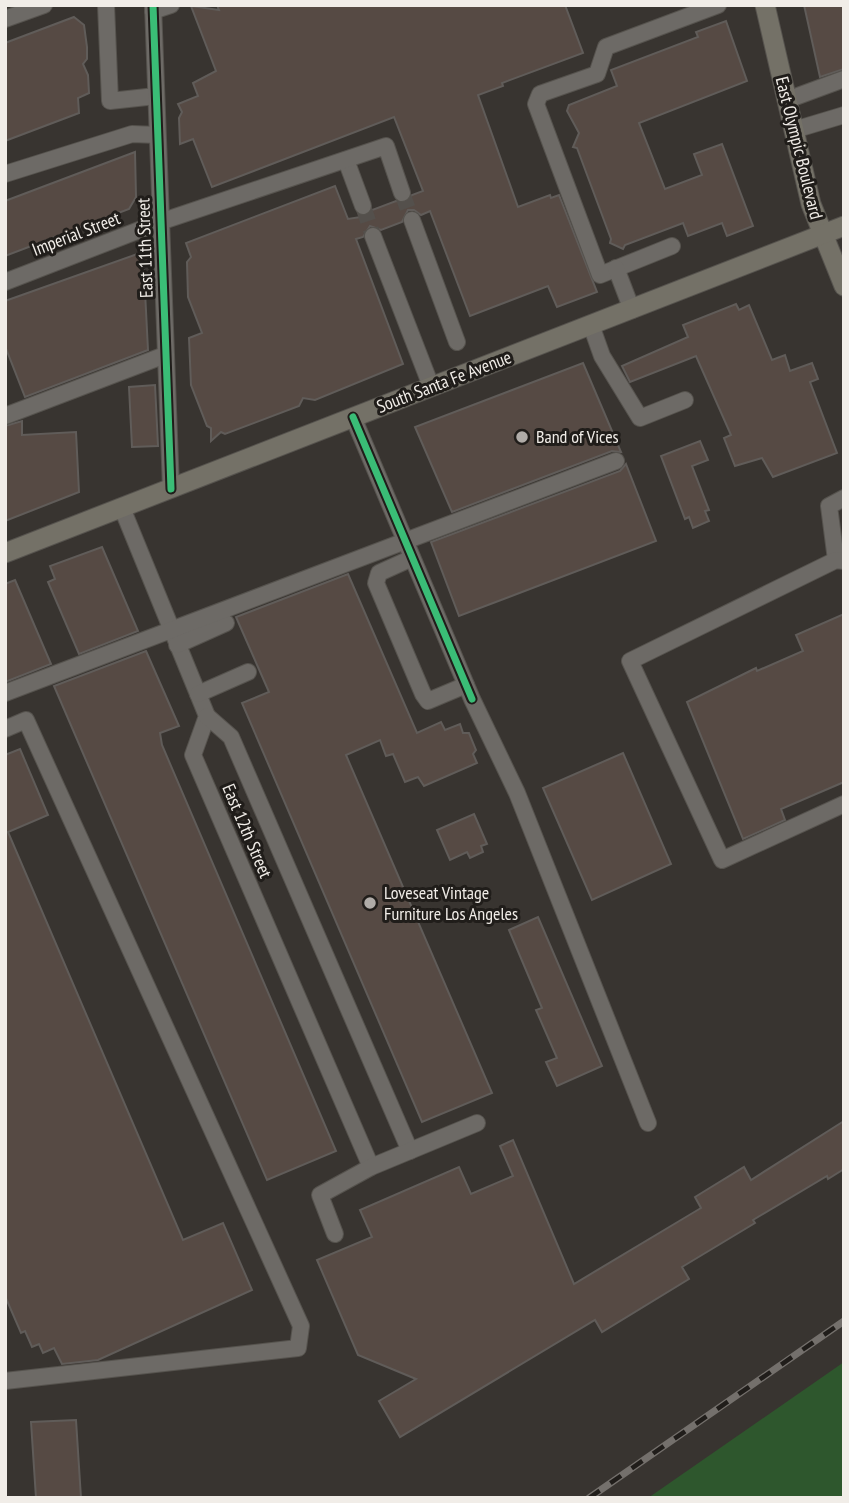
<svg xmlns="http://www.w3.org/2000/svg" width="849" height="1503" viewBox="0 0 849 1503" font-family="'PT Sans Narrow',sans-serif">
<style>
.water{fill:#2e572d}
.building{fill:#564a44;stroke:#605c59;stroke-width:2}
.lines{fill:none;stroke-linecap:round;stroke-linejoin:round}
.minor-tunnel{stroke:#54504c;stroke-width:16;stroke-dasharray:16 8;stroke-linecap:butt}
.minor-casing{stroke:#56534e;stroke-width:18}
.major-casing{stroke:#56534e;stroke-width:21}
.minor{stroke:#6d6a66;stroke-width:16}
.major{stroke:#747167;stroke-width:19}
.rail-casing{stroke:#74706c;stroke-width:7}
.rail{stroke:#201d1a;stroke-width:4.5;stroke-dasharray:13;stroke-linecap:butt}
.cycleway-casing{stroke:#201d1a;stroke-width:11}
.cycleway{stroke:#3abd76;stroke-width:7}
.poi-dot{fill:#b0aca8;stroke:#201d1a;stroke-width:2.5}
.labels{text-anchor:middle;stroke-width:6;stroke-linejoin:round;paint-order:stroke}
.street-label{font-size:18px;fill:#f1ede8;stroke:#201d1a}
.poi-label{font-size:18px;fill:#f1ede8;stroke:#201d1a;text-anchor:start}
</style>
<rect width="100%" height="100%" fill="#383430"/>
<path class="water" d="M844,1362V1498H648Z"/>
<g class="building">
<path d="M217,5H565L583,53L502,83L503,86L478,95L518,207L550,195L551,198L559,195L597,292L557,307L548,286L470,316L430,211L421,215L414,210H408L402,222L381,230L370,226L363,237L356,239L403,364L315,400L303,398L299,406L225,434L221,432L211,441V428L207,426L191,385L189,338L202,333L188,297L187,262L191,257L186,243L335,186L348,219L367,216L372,210L396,201L406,203L412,195L423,191L394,117L212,187L193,139L180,144L179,118L182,112L178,104L198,96L193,83L216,71L191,6L219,10Z"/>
<path d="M804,5H844V69L820,77Z"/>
<path d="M74,17L84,25L87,47V59L83,64L88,75L89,93L78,98L79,113L5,141V43Z"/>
<path d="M726,21L747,81L639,123L665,189L702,175L694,154L722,144L753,226L727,236L722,223L688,236L683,223L625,245L623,249L610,243L611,239L577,148L573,147L579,133L567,111L569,105L617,86L611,70L698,37L696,32Z"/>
<path d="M135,152L136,197L129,209L5,256V201Z"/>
<path d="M143,252L148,350L25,397L5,346V301Z"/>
<path d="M736,304L739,310L749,305L772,360L785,355L790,371L812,363L818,379L810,382L837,453L773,477L762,458L735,466L724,438L731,435L696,356L630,382L622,366L688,337L683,325Z"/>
<path d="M583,363L621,452L612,451L452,512L415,427Z"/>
<path d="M155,385L158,446L132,447L129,387Z"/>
<path d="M22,421V435L76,432L79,492L5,521V426Z"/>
<path d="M700,441L708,460L692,466L709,510L705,511L709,521L693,528L689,517L685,519L661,456Z"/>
<path d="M626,464L656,541L459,616L431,542L620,471Z"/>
<path d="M102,547L138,631L79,654L48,582L55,579L50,566Z"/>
<path d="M348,574L417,733L441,722L445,730L460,724L463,733H469L476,750L473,754L477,763L424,786L418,777L405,782L393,754L386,756L380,740L346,755L492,1093L422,1122L242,703L269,692L236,617Z"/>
<path d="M15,580L51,664L5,682V584Z"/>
<path d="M844,614V782L781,809L785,820L743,839L687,702L756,668L757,671L803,651L796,635Z"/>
<path d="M146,651L179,726L160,733L162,745L336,1151L267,1180L54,686Z"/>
<path d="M20,749L48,815L8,832L183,1240L223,1223L252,1290L98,1360L62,1364L54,1348L43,1353L39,1344L32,1347L25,1331L21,1333L5,1296V755Z"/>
<path d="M623,753L671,864L592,900L543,788Z"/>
<path d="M474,814L487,844L481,846L483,852L470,858L467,852L450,860L437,830Z"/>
<path d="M538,917L602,1066L557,1086L546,1062L557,1058L536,1010L542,1008L509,930Z"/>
<path d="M844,1121V1169L828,1179L827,1176L753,1220L755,1223L682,1267L689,1279L602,1332L595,1320L400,1437L379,1401L416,1379L358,1355L317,1260L372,1237L360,1210L459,1167L471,1194L513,1176L500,1146L513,1140L574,1284L701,1208L695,1197L744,1167L751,1180Z"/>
<path d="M76,1420L81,1498H36L31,1422Z"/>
</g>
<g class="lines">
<g class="minor-tunnel">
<path d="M402,193L412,220"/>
<path d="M363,206L373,236"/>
</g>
<defs>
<g id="minor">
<path d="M106,5L110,101L156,96"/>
<path d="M153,5L171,489"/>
<path d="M153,11L171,5"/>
<path d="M5,19L44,5"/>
<path d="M787,100L844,79"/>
<path d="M794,130L844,115"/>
<path d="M346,160L363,206"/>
<path d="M5,174L132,134L157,135"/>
<path d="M412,220L457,342"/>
<path d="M373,236L431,386"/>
<path d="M672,246L600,275L536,104L540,94L597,74L606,47L718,5"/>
<path d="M616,268L632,310"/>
<path d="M5,282L160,222L386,146L402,193"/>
<path d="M591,325L602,356L640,418L685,400"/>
<path d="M5,416L165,355"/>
<path d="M353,417L472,699L517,793L648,1123"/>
<path d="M122,508L207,716L193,755L371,1167"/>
<path d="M412,558L379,573L376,583L423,694L428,701L466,685"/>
<path d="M836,560L829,506L844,498"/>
<path d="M844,561L836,560L630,661L722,860L844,804"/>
<path d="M177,645L226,623"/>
<path d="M5,693L616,461"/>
<path d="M198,694L248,672"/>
<path d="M207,716L231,737L410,1151"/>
<path d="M5,729L26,720L301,1326L298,1348L5,1381"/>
<path d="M335,1234L320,1195L371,1167L477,1123"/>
</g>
<g id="major">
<path d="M765,5L811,204L844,286"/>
<path d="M5,553L844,226"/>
</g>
</defs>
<use href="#minor" class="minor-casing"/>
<use href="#major" class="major-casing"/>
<use href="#minor" class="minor"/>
<use href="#major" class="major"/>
<defs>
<path id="rail" d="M589,1498L844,1321"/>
</defs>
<use href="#rail" class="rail-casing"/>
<use href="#rail" class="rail"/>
<defs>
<g id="cycleway">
<path d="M153,5L171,489"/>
<path d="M353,417L472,699"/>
</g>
</defs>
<use href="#cycleway" class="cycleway-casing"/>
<use href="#cycleway" class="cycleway"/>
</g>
<g class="poi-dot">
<circle cx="522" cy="437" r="7"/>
<circle cx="370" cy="903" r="7"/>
</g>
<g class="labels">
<g class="street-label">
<text transform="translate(799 148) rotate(76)" y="6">East Olympic Boulevard</text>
<text transform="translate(76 234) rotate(-21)" y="6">Imperial Street</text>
<text transform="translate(145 248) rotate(-92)" y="6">East 11th Street</text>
<text transform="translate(444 382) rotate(-21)" y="6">South Santa Fe Avenue</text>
<text transform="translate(247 831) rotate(67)" y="6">East 12th Street</text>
</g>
<g class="poi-label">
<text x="536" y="443">Band of Vices</text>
<text x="384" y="899">Loveseat Vintage<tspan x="384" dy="21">Furniture Los Angeles</tspan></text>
</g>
</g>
<rect width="849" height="1503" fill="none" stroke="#f1ede8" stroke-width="14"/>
</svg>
